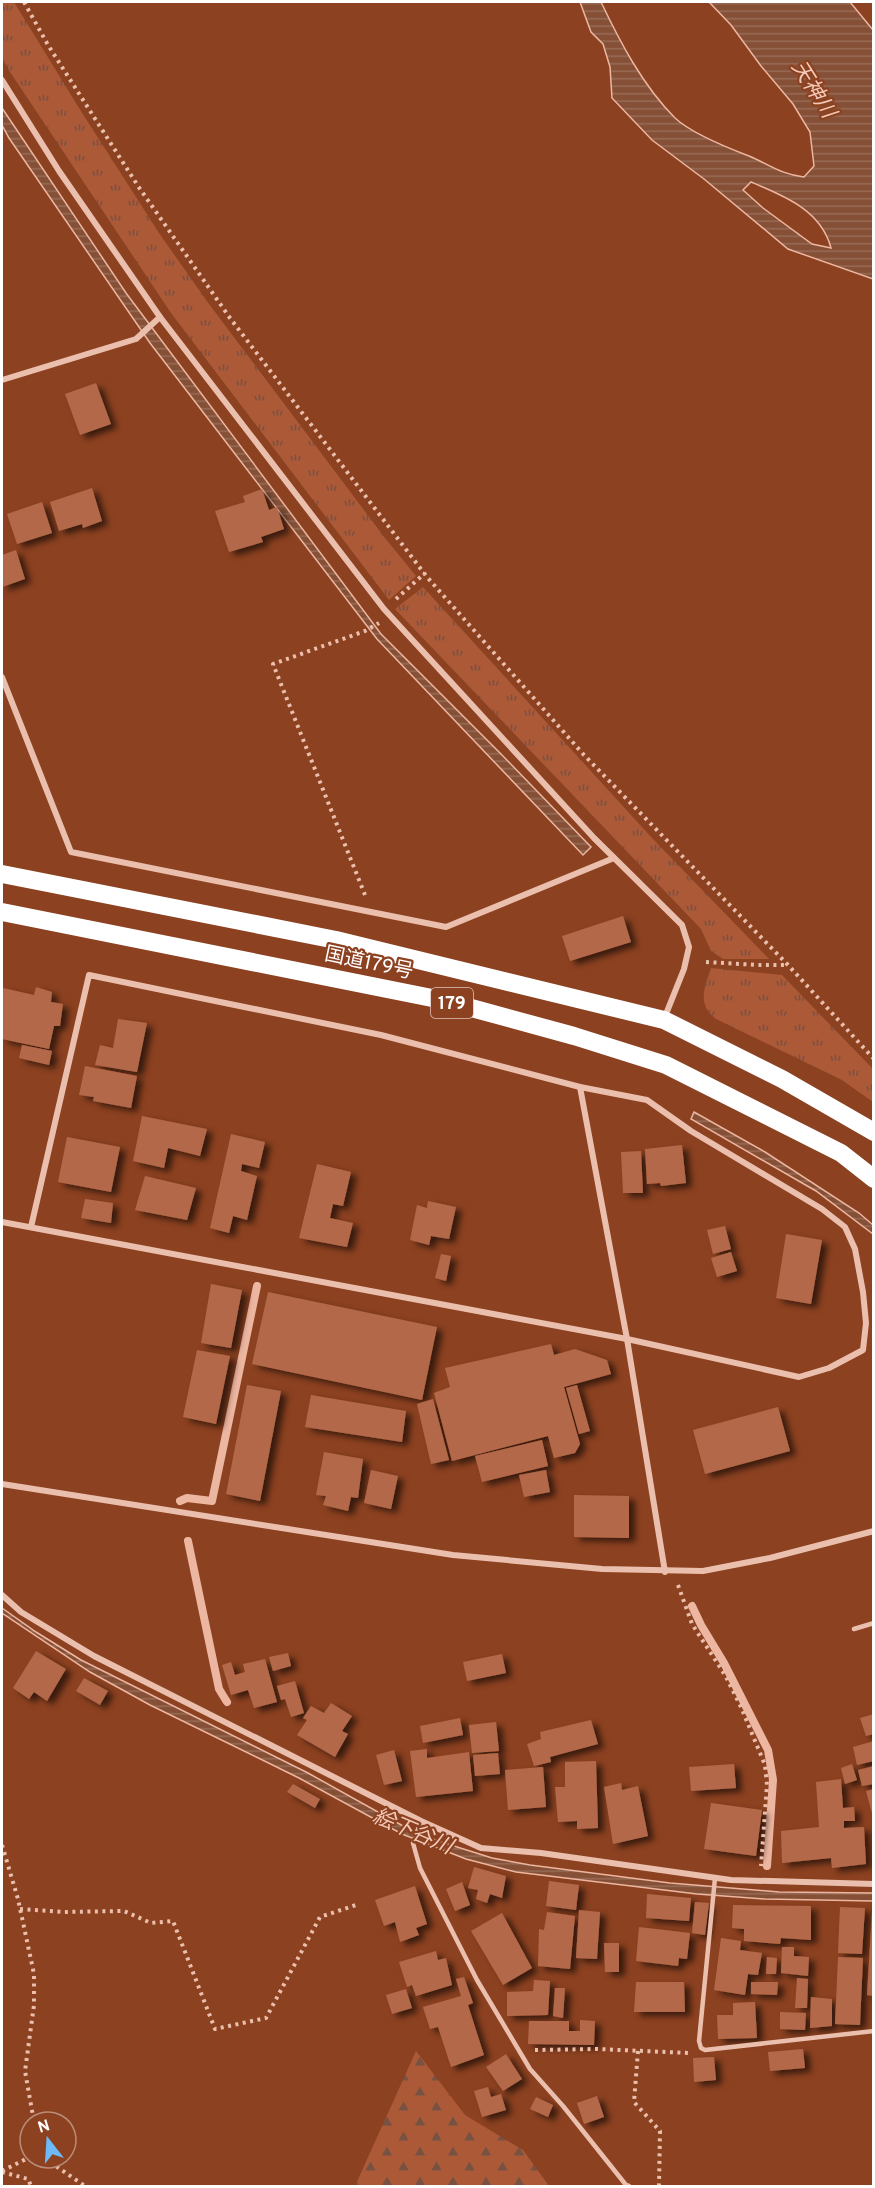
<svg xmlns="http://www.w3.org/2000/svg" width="875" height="2188" viewBox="0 0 875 2188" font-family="Overpass,'Noto Sans JP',sans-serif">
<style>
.grass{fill:url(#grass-tufts)}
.forest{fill:url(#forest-firs)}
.water{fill:url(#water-rules);stroke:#edb6a1;stroke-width:1.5;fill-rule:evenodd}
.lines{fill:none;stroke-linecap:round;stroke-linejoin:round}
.stream{stroke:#edb6a1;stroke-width:8}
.building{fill:#b36949;filter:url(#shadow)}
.path{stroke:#ebbfad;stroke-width:4;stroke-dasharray:3 4.5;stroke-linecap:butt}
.lane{stroke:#ebbfad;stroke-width:4.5}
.street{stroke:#ebbfad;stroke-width:6}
.highway{stroke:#fff;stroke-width:18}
.labels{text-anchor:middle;stroke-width:4.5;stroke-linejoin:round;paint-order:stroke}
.shield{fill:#8c4120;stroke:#dcc6bc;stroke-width:1.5}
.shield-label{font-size:18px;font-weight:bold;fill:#fff}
.street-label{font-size:20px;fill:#fff;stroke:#8c4120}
.water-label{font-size:21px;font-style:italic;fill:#f3cab9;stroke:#8c4120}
</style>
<defs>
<pattern id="grass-tufts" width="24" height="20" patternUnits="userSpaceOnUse" patternTransform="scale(1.5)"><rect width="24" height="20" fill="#ab5937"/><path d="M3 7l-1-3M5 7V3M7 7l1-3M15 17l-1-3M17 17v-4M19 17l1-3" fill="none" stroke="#775243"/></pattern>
<pattern id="forest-firs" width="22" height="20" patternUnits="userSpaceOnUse" patternTransform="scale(1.5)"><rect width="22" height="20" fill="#ab5937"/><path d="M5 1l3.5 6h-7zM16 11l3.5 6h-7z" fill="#775243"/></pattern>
<pattern id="water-rules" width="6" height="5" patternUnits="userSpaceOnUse" patternTransform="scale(1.5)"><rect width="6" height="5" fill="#865037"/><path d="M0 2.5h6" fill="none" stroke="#986a55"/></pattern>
<filter id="shadow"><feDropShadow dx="6" dy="4" stdDeviation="3" flood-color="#0009"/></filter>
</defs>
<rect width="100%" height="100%" fill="#8c4120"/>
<g class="grass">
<path d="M2,2H14L79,108L159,233L209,304L385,538L416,576L389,600L171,313L10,72L2,58Z"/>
<path d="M423,587L652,838L769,959H723L711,951L701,929L395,609Z"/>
<path d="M711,968L782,975L873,1069V1102L842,1080L716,1019C697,1004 704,989 711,968Z"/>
</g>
<path class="forest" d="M416,2051L465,2115L523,2150L549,2186H355Z"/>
<g class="water">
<path d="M580,2H601C620,42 643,86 675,118C691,133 728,148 749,156C770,165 780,174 804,177L814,166L810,132L793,104L761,66L731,25L709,2H850L873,30V279L788,249L704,179L652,140L612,98L610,67L603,44L591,32ZM751,182C784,196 821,210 831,248L812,244L763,208L743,190Z"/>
<path d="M2,108L126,293L381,634L502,755L591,847L583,855L377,639L150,343L9,138L2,125Z"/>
<path d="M694,1112L765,1152L859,1213L873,1225V1234L816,1191L691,1119Z"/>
<path d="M2,1608L36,1632L81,1660L308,1773L412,1831L435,1840L492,1858L530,1865L670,1883L779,1892L873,1893V1901L765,1899L697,1894L516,1872L466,1859L402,1834L299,1778L150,1705L90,1672L2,1613Z"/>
</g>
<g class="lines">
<g class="stream">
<path d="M180,1501L187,1498L212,1501L257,1286"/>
<path d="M188,1541L219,1689L227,1702"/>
<path d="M692,1606L701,1625L724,1663L768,1750L773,1780L767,1866"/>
</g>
</g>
<g class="building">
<path d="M96,383L111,424L80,435L65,394Z"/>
<path d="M92,488L102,521L83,528L82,524L59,531L50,502Z"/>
<path d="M262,489L269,510L277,507L284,529L261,537L263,542L229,552L215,511L245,502L243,496Z"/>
<path d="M42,502L52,533L17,544L7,514Z"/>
<path d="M16,550L25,579L2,587V555Z"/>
<path d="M623,916L631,942L570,961L562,936Z"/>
<path d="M36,987L52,992L51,1002L63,1004L60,1026H54L49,1049L2,1039L3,988L34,995Z"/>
<path d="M118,1019L147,1023L137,1072L95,1065L100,1045L113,1048Z"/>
<path d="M22,1045L52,1051L49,1065L19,1058Z"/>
<path d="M85,1066L137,1076L131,1108L93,1101L94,1097L79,1095Z"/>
<path d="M142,1116L207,1129L200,1156L168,1148L164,1168L133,1161Z"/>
<path d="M231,1134L265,1142L259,1168L242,1164L241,1171L257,1176L247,1220L233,1216L229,1233L210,1228Z"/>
<path d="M67,1137L120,1147L111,1192L58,1182Z"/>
<path d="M682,1145L686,1183L661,1186L660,1183L647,1184L645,1149Z"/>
<path d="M641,1151L643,1193H623L621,1152Z"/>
<path d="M317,1164L351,1172L343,1206L333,1204L330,1218L353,1223L347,1247L299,1238Z"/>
<path d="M145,1176L196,1188L187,1220L135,1210Z"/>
<path d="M85,1199L113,1203L111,1223L81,1218Z"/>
<path d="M428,1201L456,1207L449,1239L431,1236L429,1245L410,1240L417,1205L427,1208Z"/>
<path d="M725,1226L731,1249L713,1254L707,1230Z"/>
<path d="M786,1234L822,1240L811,1304L776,1298Z"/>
<path d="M731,1252L737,1271L717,1277L711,1258Z"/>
<path d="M441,1254L451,1256L446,1281L435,1278Z"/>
<path d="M211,1284L242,1290L231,1348L201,1343Z"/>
<path d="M268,1292L437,1327L422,1400L252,1364Z"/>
<path d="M551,1344L554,1355L575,1349L607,1360L611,1374L564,1387L580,1444L575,1453L554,1458L548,1436L452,1461L434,1393L450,1387L445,1368Z"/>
<path d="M197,1350L230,1356L216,1424L183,1417Z"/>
<path d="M247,1385L281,1391L260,1501L226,1494Z"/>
<path d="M577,1385L590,1431L579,1434L566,1388Z"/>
<path d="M311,1395L406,1411L402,1442L305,1427Z"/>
<path d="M433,1399L449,1460L431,1464L417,1404Z"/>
<path d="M778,1407L790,1451L705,1474L693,1430Z"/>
<path d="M542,1440L548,1466L482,1482L475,1456Z"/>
<path d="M324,1452L363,1459L358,1498L351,1497L348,1511L323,1505L326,1496L316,1495Z"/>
<path d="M371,1470L398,1476L391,1509L364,1503Z"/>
<path d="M546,1470L550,1492L524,1497L519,1475Z"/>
<path d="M574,1495L629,1496V1538L574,1537Z"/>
<path d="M36,1651L66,1669L47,1701L34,1692L29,1699L13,1688Z"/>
<path d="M288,1653L291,1666L273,1671L269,1657Z"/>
<path d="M502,1654L506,1673L467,1681L463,1662Z"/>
<path d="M265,1659L277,1702L254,1708L248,1690L231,1695L222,1665L231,1662L235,1675L245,1672L243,1664Z"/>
<path d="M84,1678L108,1691L100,1705L76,1691Z"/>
<path d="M295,1681L304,1713L291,1717L285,1699L281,1700L277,1686Z"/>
<path d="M331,1703L352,1716L342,1731L348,1734L335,1757L297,1735L307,1720L303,1718L311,1706L324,1713Z"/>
<path d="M874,1714V1734L866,1736L860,1718Z"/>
<path d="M460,1718L463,1735L423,1743L420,1726Z"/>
<path d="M591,1720L598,1744L550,1757L551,1762L534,1766L527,1744L541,1739L540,1732Z"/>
<path d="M496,1722L499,1751L472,1753L469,1725Z"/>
<path d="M874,1741V1761L857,1765L853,1747Z"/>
<path d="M427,1749V1758L469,1752L473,1791L416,1797L410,1751Z"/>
<path d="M394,1750L402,1781L384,1785L376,1755Z"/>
<path d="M498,1753L500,1774L475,1776L473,1755Z"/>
<path d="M596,1761L598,1828L577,1829V1821L558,1822L555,1787H565V1762Z"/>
<path d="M734,1764L736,1788L691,1791L689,1767Z"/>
<path d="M852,1764L857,1780L845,1784L841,1768Z"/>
<path d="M874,1766V1784L862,1786L858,1770Z"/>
<path d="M543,1767L546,1807L508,1810L505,1770Z"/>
<path d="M841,1779L843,1808L854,1807L855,1821H844V1828L864,1827L866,1864L832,1868L831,1858L782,1863L781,1831L819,1827L816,1782Z"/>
<path d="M621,1783L622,1790L638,1786L648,1836L613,1844L604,1787Z"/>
<path d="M293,1784L320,1799L315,1808L287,1792Z"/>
<path d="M874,1789V1817H873L866,1791Z"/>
<path d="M711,1803L762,1810L756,1856L704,1849Z"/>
<path d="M474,1867L506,1876L502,1898L490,1894L487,1903L476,1899L478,1890L468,1888Z"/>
<path d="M549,1881L579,1885L576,1910L546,1906Z"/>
<path d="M462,1882L470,1905L455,1911L446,1889Z"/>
<path d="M415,1886L427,1924L416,1928L419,1935L400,1942L395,1922L384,1926L375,1900Z"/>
<path d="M647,1894L691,1898L689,1921L646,1918Z"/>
<path d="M695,1902L709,1903L705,1935L692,1933Z"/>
<path d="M733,1905L811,1906V1940L781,1938L780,1944L744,1941V1929L732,1928Z"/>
<path d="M840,1907L865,1908L862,1954L838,1953Z"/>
<path d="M579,1910L600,1912L597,1959L576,1958Z"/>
<path d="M547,1912L575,1916L570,1969L538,1966L539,1929L544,1930Z"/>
<path d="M872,1912H874V1996L867,1995Z"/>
<path d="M502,1913L532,1968L503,1985L471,1931Z"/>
<path d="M639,1927L690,1933L687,1959L679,1958L678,1966L636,1961Z"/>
<path d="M721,1938L741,1941L740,1950L762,1953L758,1975L748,1974L745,1995L714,1990Z"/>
<path d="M604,1943H619V1972H605Z"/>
<path d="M782,1947H794V1956L809,1957L808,1976L781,1973Z"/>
<path d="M436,1951L438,1960L446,1958L452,1985L416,1996L412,1985L407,1987L399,1962Z"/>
<path d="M767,1957L777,1958L776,1974H766Z"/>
<path d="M838,1957L863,1958L860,2025L835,2024Z"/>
<path d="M464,1977L473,2003L468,2005L484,2055L451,2067L438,2027L430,2029L423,2007L461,1996L456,1979Z"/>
<path d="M797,1978L808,1979L807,2008H795Z"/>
<path d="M534,1980L550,1981L548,2015L507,2016V1992L533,1991Z"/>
<path d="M636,1982H684L685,2012H634Z"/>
<path d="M751,1982H778L777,1995L751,1994Z"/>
<path d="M555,1988H565L563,2018L553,2016Z"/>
<path d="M406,1989L412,2008L392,2014L386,1995Z"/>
<path d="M811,1997L832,1999V2026L810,2028Z"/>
<path d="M755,2002L757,2038L718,2039L717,2015H733V2003Z"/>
<path d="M780,2012L806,2013L805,2030L780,2029Z"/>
<path d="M580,2020L595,2021L594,2045L528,2044L529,2021H569V2031H580Z"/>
<path d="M803,2049L805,2068L770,2071L768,2052Z"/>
<path d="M506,2054L522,2079L503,2091L486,2067Z"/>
<path d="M714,2057L716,2080L694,2082L693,2058Z"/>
<path d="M488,2087L491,2097L501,2094L506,2110L482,2117L474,2091Z"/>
<path d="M597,2096L604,2117L584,2124L577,2103Z"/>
<path d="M536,2097L553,2105L548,2117L530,2109Z"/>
</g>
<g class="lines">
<g class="path">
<path d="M24,2L48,45L138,186L230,318L427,577L584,755L788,965L874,1059"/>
<path d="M396,599L425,573"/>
<path d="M365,895L273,664L365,631L379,623"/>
<path d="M706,962L758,965H788"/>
<path d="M678,1585L692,1624L725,1675L741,1707L765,1765L767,1785L761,1866"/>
<path d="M2,1845L18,1899L34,1974V2005L25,2071L34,2122"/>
<path d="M20,1909L63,1912L124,1911L151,1923L173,1921L215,2029L266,2018L320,1917L359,1904"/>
<path d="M535,2050L597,2049L689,2053"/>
<path d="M638,2051L634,2102L660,2131L659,2186H657"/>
<path d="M44,2158L85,2186"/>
<path d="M2,2171L30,2157"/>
<path d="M2,2172L28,2179L31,2186"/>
</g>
<g class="lane">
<path d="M854,1629L874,1623"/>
<path d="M421,1821L413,1843L420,1868L477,1980L530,2069L563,2106L626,2185L629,2186"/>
<path d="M715,1878L699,2041L701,2048L705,2050L874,2031"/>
</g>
<g class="street">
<path d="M2,80L59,171L160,317L384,609L594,838L682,925L689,947L684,969L664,1019"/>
<path d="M2,380L136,339L160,317"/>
<path d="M2,677L71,852L446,927L614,858"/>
<path d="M580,1087L627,1339L665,1572"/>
<path d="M2,1222L627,1339L799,1377L829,1368L863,1350L866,1323L863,1292L855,1249L845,1227L822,1209L691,1131L647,1100L580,1087L381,1035L89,975L31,1227"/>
<path d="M2,1484L453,1555L602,1569L703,1571L770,1558L874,1531"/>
<path d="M2,1595L21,1612L94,1656L421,1821L481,1848L541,1853L731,1880L874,1884"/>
</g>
<g class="highway">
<path d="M2,874L336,940L664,1020L782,1079L874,1132"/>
<path d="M2,912L442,1000L574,1036L666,1065L841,1153L874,1179"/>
</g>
</g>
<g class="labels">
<rect class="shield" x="431" y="988" width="42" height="30" rx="4.5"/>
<g class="shield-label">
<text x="452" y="1009">179</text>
</g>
<g class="street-label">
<text transform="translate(369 962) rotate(12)" y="7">国道179号</text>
</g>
<g class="water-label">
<text transform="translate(814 89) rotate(58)" y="7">天神川</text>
<text transform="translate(413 1831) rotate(23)" y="7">絵下谷川</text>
</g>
</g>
<rect width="875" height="2188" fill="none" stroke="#ffffff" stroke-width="6"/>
<g transform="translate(48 2140) rotate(343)"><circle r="28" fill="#8c4120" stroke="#ba8d79" stroke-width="1.5"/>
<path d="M0-4.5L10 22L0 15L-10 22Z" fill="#6ebaf9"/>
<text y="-9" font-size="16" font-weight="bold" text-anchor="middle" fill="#ffffff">N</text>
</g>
</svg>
